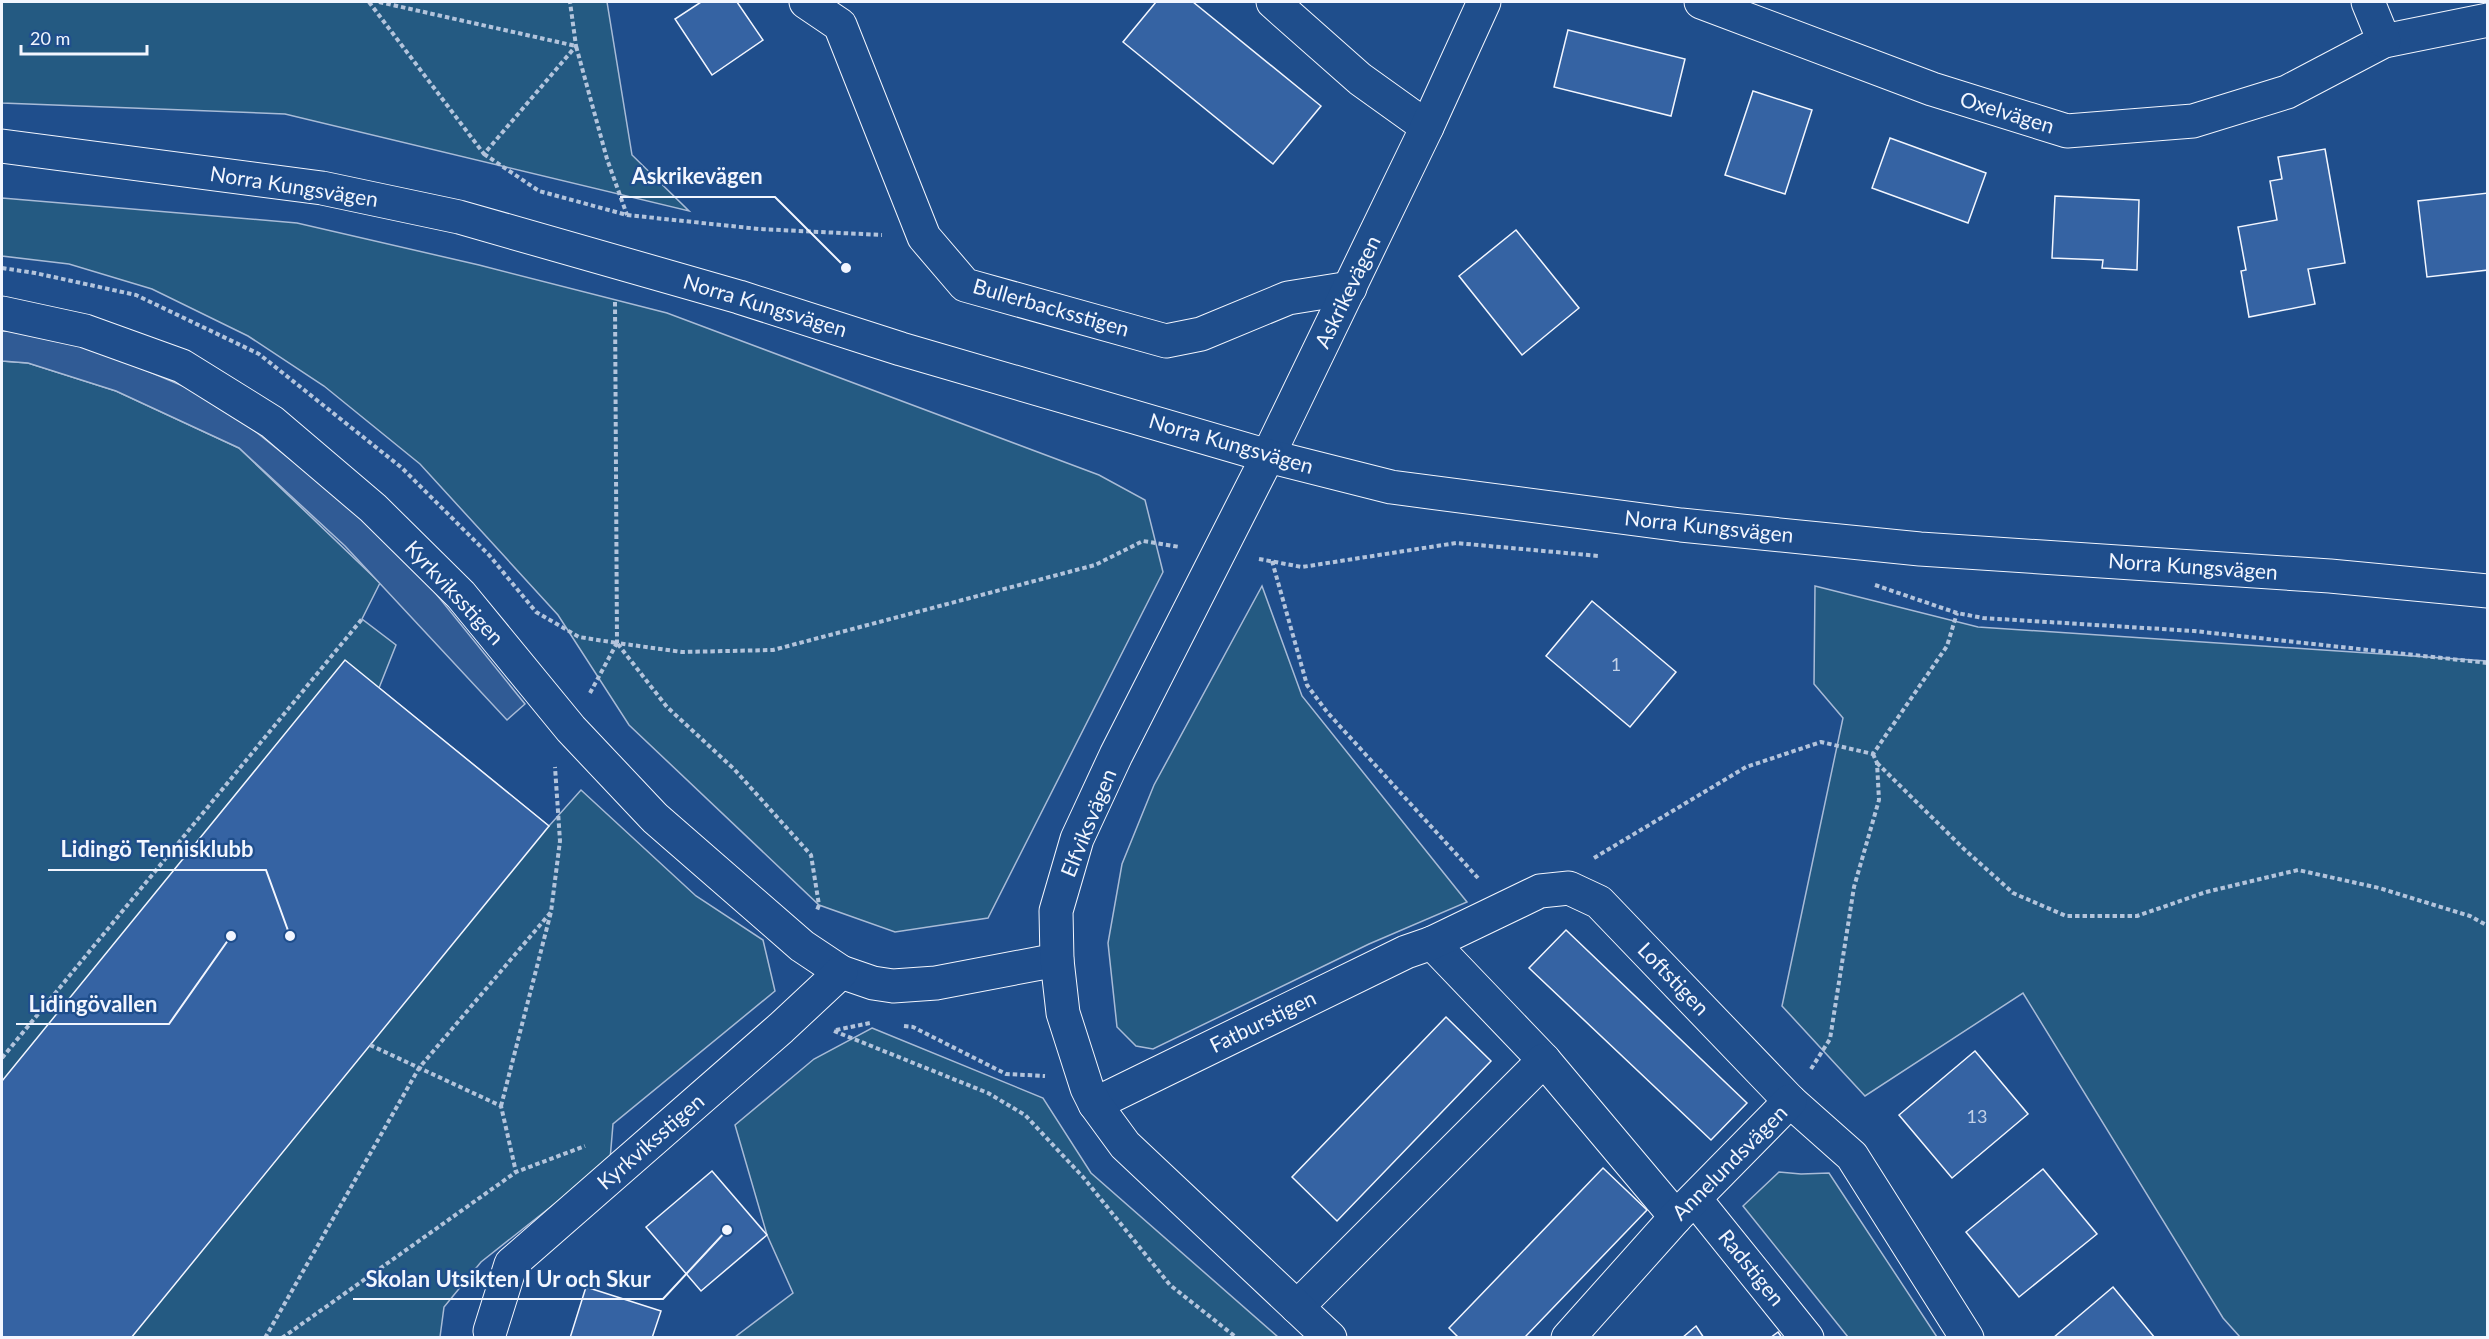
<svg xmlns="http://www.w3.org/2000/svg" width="2489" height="1339" viewBox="0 0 2489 1339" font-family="Lato,sans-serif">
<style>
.green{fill:#245a82;stroke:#a8bbd7;stroke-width:1.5}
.parking{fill:#305b95;stroke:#a8bbd7;stroke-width:1.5}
.building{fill:#3563a3;stroke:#f2f6ff;stroke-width:1.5}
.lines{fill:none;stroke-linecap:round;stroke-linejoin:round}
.street-casing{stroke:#f2f6ff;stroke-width:35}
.secondary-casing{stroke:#f2f6ff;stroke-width:35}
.path{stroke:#b3c4dc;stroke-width:4;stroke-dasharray:4.5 3;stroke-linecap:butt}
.street{stroke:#1f4e8c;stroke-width:33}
.secondary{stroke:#1f4e8c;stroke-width:33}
.labels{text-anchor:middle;stroke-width:4.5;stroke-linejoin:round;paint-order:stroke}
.number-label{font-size:18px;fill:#c3d1e8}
.street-label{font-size:21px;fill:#f2f6ff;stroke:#1f4e8c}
.leader{fill:none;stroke:#f2f6ff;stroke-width:2}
.callout-dot{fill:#f2f6ff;stroke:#1f4e8c;stroke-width:2}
.callout-label{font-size:22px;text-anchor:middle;font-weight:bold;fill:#f2f6ff;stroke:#1f4e8c;stroke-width:4.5;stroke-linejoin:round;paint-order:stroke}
</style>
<rect width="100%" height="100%" fill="#1f4e8c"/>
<g class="green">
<path d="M2,2H607L632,155L689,211L285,114L2,103Z"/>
<path d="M2,198L297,223L479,265L667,313L1099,475L1145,500L1163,572L988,918L895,932L819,905L629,725L558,615L420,464L324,386L248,336L152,289L69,264L2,256Z"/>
<path d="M2,361L28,363L116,391L239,448L380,583L362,619L396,645L379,688L549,826L581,790L696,896L763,940L775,991L613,1124L610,1160L481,1262L444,1307L440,1337H2Z"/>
<path d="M1262,586L1302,696L1467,902L1369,944L1153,1049L1136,1046L1117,1027L1108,943L1122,864L1154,785Z"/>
<path d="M1815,586L1978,627L2487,661V1337H2240L2223,1318L2023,993L1865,1096L1782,1006L1843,718L1814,684Z"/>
<path d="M872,1028L1043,1098L1091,1173L1278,1337H735L793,1293L767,1235L735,1125L814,1059Z"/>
<path d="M1779,1172L1801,1174L1829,1173L1937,1337H1848L1743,1206Z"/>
</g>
<path class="parking" d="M2,331L36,332L112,356L216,400L395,543L525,704L507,720L345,546L239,448L116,391L28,363L2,361Z"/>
<g class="building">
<path d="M701,2H737L763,40L712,75L675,19Z"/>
<path d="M1156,2H1193L1321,106L1273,164L1123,42Z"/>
<path d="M1568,30L1685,59L1671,116L1554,87Z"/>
<path d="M1753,91L1812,110L1785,194L1725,175Z"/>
<path d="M1890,138L1986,173L1968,223L1872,188Z"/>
<path d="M2325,149L2345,263L2308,269L2315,304L2249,317L2241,271L2246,270L2238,227L2277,220L2270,181L2282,179L2278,157Z"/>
<path d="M2488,193V270L2427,277L2418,201Z"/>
<path d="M2055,196L2139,200L2137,270L2102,268L2103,260L2052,258Z"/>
<path d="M1516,230L1579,308L1522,355L1459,276Z"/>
<path d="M1592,601L1676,672L1630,727L1546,656Z"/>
<path d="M345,660L549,826L131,1338H2V1081Z"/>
<path d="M1566,930L1747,1103L1711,1140L1529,968Z"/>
<path d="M1446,1017L1491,1061L1337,1221L1292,1177Z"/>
<path d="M1975,1051L2028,1114L1952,1178L1899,1115Z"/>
<path d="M1603,1168L1647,1210L1524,1338H1459L1449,1328Z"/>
<path d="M2043,1169L2097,1234L2019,1297L1966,1232Z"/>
<path d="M712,1171L767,1235L701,1291L646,1227Z"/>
<path d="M586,1287L661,1311L652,1338H570Z"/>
<path d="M2113,1287L2155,1338H2053Z"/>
<path d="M1696,1326L1704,1338H1682Z"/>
<path d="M1778,1332L1782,1338H1770Z"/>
</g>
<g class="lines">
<defs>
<g id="street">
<path d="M806,2L840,25L924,237L965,285L1166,341L1201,334L1288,298L1350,288"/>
<path d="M1273,2L1360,79L1427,127"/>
<path d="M1701,2L1932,89L2067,131L2193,121L2287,92L2384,41L2488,20"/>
<path d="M2368,2L2384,41"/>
<path d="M2,313L85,331L182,366L272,422L373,508L461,595L571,729L655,818L802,946L841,972L873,983L893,986L936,983L1057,960"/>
<path d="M1268,456L1427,127L1484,2"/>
<path d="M1432,943L1544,1060"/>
<path d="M1095,1104L1406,952L1432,943L1540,891L1569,888L1599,902L1790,1101L1852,1156L1967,1338"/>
<path d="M1695,1199L1807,1338"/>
<path d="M1297,1307L1544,1060L1676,1217"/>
<path d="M490,1331L511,1264L781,1028L841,972"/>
<path d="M1568,1338L1676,1217L1790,1101"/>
</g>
<g id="secondary">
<path d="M2,146L322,188L459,217L739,297L901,349L1268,456L1391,487L1681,525L1920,549L2330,576L2488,591"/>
<path d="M1268,456L1116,755L1077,839L1056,911L1057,960L1063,1013L1087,1088L1095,1104L1125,1145L1330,1338"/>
</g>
</defs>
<use href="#street" class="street-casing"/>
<use href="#secondary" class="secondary-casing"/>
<g class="path">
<path d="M369,2L484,154L576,46L570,2"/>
<path d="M379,2L576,46L607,159L627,215"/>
<path d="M484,154L539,191L627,215L759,229L882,235"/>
<path d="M2,268L35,273L136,295L259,354L402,468L489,555L536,612L579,637L617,643L667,707L734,769L811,855L819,905L817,910"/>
<path d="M615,302L617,643L682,652L773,650L1095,565L1143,541L1180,547"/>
<path d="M1259,559L1302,567L1456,543L1599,556"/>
<path d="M1272,561L1307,685L1327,712L1478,878"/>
<path d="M1875,585L1957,613L1983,618L2194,631L2488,663"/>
<path d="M590,693L617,643"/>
<path d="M1877,763L1964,849L2013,893L2066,916H2137L2206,892L2298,870L2379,888L2470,916L2488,926"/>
<path d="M1594,858L1746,767L1821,742L1873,754L1947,646L1957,613"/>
<path d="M904,1026L913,1027L1006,1074L1045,1076"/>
<path d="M836,1030L870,1023"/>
<path d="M834,1031L988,1093L1025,1115L1083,1177L1170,1285L1237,1338"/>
<path d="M370,1045L501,1106L516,1172"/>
<path d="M2,1058L362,619"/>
<path d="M1811,1069L1830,1039L1854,887L1879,800L1877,763L1873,754"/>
<path d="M501,1106L551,912L560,841L555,767"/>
<path d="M265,1338L419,1068L551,912"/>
<path d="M282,1338L516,1172L585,1146"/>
</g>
<use href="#street" class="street"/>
<use href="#secondary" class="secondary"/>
</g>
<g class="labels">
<g class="number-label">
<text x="1616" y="671">1</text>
<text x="1977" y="1123">13</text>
</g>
<g class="street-label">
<text transform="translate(2007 113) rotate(17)" y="7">Oxelvägen</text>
<text transform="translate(294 187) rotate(9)" y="7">Norra Kungsvägen</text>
<text transform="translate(1348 292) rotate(-64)" y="7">Askrikevägen</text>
<text transform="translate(765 306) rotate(17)" y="7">Norra Kungsvägen</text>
<text transform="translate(1051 308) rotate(16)" y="7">Bullerbacksstigen</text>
<text transform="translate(1231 444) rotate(16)" y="7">Norra Kungsvägen</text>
<text transform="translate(1709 527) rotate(6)" y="7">Norra Kungsvägen</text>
<text transform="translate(2193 567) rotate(4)" y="7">Norra Kungsvägen</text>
<text transform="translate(454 593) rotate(47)" y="7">Kyrkviksstigen</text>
<text transform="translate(1089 823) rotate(-68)" y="7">Elfviksvägen</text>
<text transform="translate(1673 979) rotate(46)" y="7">Loftstigen</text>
<text transform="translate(1263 1022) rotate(-26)" y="7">Fatburstigen</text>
<text transform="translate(651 1142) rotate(-41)" y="7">Kyrkviksstigen</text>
<text transform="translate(1730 1163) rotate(-45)" y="7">Annelundsvägen</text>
<text transform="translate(1751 1268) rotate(51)" y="7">Radstigen</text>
</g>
</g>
<path class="leader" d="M846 268L775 197H620M290 936L266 870H48M231 936L169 1024H16M727 1230L663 1299H353"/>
<g class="callout-dot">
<circle cx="846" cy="268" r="6"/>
<circle cx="290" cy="936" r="6"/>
<circle cx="231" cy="936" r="6"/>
<circle cx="727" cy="1230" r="6"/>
</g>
<g class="callout-label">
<text x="697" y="184">Askrikevägen</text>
<text x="157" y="857">Lidingö Tennisklubb</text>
<text x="93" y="1012">Lidingövallen</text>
<text x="508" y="1287">Skolan Utsikten I Ur och Skur</text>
</g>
<rect width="2489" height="1339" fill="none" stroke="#f2f6ff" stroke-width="6"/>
<path d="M21 45v9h126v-9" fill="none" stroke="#f2f6ff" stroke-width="3"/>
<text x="30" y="45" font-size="18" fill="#f2f6ff" stroke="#1f4e8c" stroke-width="4.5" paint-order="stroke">20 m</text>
</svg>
